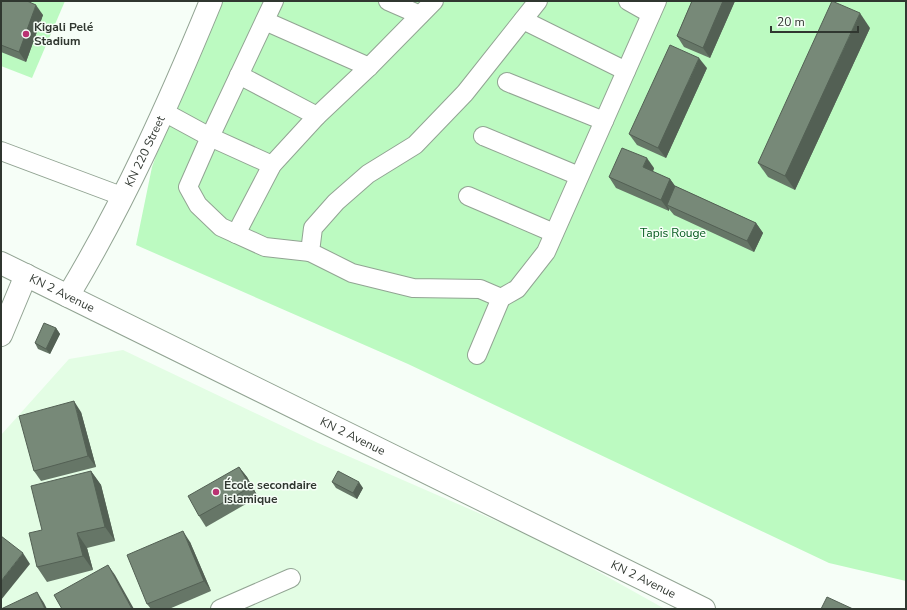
<svg xmlns="http://www.w3.org/2000/svg" width="907" height="610" viewBox="0 0 907 610" font-family="'Nunito Sans',sans-serif">
<style>
.built{fill:#e3fde4}
.green{fill:#bcfac1}
.lines{fill:none;stroke-linecap:round;stroke-linejoin:round}
.service-casing{stroke:#92a493;stroke-width:20}
.minor-casing{stroke:#92a493;stroke-width:24}
.secondary-casing{stroke:#92a493;stroke-width:24}
.service{stroke:#fff;stroke-width:18}
.minor{stroke:#fff;stroke-width:22}
.secondary{stroke:#fff;stroke-width:22}
.wall{fill:#667667}
.shaded-wall{fill:#536054}
.building{fill:#778978;stroke:#536054}
.poi-dot{fill:#ba3272;stroke:#f6fef7;stroke-width:1.5}
.labels{text-anchor:middle;stroke-width:3;stroke-linejoin:round;paint-order:stroke}
.poi-label{font-size:12px;font-weight:bold;fill:#303730;stroke:#f6fef7;text-anchor:start}
.street-label{font-size:12px;fill:#303730;stroke:#f6fef7}
.park-label{font-size:12px;fill:#01591b;stroke:#f6fef7}
</style>
<rect width="100%" height="100%" fill="#f6fef7"/>
<path class="built" d="M123,350L318,443L545,542L665,609H1V435L69,359Z"/>
<g class="green">
<path d="M1,1H65L32,78L1,66Z"/>
<path d="M218,1H906V581L829,563L408,364L136,245L152,167L199,39Z"/>
</g>
<g class="lines">
<defs>
<g id="service">
<path d="M274,1L210,137L188,187L198,205L221,227L265,247L310,252"/>
<path d="M388,1L420,15"/>
<path d="M628,1L651,14"/>
<path d="M523,20L626,71"/>
<path d="M265,21L369,67"/>
<path d="M239,75L317,116"/>
<path d="M507,82L604,121"/>
<path d="M164,112L210,137L272,165"/>
<path d="M483,136L579,176"/>
<path d="M1,151L124,197"/>
<path d="M468,196L554,233"/>
<path d="M236,234L272,165L317,116L369,67L434,1"/>
<path d="M501,298L517,289L546,252L657,1"/>
<path d="M477,355L501,298L480,289L413,288L352,273L310,252L313,228L336,202L368,174L415,145L465,93L538,1"/>
<path d="M220,609L291,578"/>
</g>
<g id="minor">
<path id="s1" d="M68,296C125,201 169,103 211,1"/>
<path d="M1,335L26,275"/>
</g>
<g id="secondary">
<path id="s2" d="M1,263L704,609"/>
</g>
</defs>
<use href="#service" class="service-casing"/>
<use href="#minor" class="minor-casing"/>
<use href="#secondary" class="secondary-casing"/>
<use href="#service" class="service"/>
<use href="#minor" class="minor"/>
<use href="#secondary" class="secondary"/>
</g>
<g class="wall">
<path d="M1,1L43,15L26,62L1,52Z"/>
<path d="M692,1H735L710,58L684,47L677,36Z"/>
<path d="M870,28L795,190L768,177L758,163Z"/>
<path d="M707,68L666,158L637,145L629,134Z"/>
<path d="M654,168L653,172L670,179L675,186L756,223L763,233L754,252L674,215L669,209V211L616,188L609,177Z"/>
<path d="M56,328L60,334L50,354L38,349L35,343Z"/>
<path d="M81,412L96,467L41,481L34,471Z"/>
<path d="M239,467L247,477L258,497L206,527L199,516Z"/>
<path d="M91,471L101,485L115,541L87,548L93,570L47,582L37,567L42,530Z"/>
<path d="M332,482L363,488L357,499L336,488Z"/>
<path d="M190,542L211,591L169,609H151L147,604Z"/>
</g>
<g class="shaded-wall">
<path d="M723,1H735L710,58L703,48Z"/>
<path d="M36,5L43,15L26,62L19,52Z"/>
<path d="M860,13L870,28L795,190L785,176Z"/>
<path d="M699,58L707,68L666,158L658,148Z"/>
<path d="M647,158L654,168L650,178L643,167Z"/>
<path d="M670,179L678,190L667,205L669,209V211L661,200Z"/>
<path d="M756,223L763,233L754,252L747,241Z"/>
<path d="M56,328L60,334L50,354L46,349Z"/>
<path d="M74,401L81,412L96,467L88,456Z"/>
<path d="M239,467L247,477L258,497L251,487Z"/>
<path d="M91,471L101,485L115,541L105,527Z"/>
<path d="M359,482L363,488L357,499L353,493Z"/>
<path d="M183,531L190,542L211,591L204,581Z"/>
<path d="M77,533L87,548L93,570L83,556Z"/>
<path d="M23,553L30,564L1,600V581Z"/>
<path d="M108,565L115,575L134,609H132Z"/>
<path d="M37,592L44,603L47,609H45Z"/>
</g>
<g class="building">
<path d="M1,1H27L36,5L19,52L1,45Z"/>
<path d="M692,1H723L703,48L677,36Z"/>
<path d="M832,1L860,13L785,176L758,163Z"/>
<path d="M670,45L699,58L658,148L629,134Z"/>
<path d="M622,148L647,158L643,167L670,179L661,200L609,177Z"/>
<path d="M675,186L756,223L747,241L667,205Z"/>
<path d="M44,323L56,328L46,349L35,343Z"/>
<path d="M74,401L88,456L34,471L19,416Z"/>
<path d="M239,467L251,487L199,516L188,496Z"/>
<path d="M91,471L105,527L77,533L83,556L37,567L29,533L42,530L31,486Z"/>
<path d="M338,471L359,482L353,493L332,482Z"/>
<path d="M183,531L204,581L147,604L127,555Z"/>
<path d="M1,536L23,553L1,581Z"/>
<path d="M108,565L132,609H62L54,595Z"/>
<path d="M37,592L45,609H1Z"/>
<path d="M827,597L853,609H821Z"/>
</g>
<g class="poi-dot">
<circle cx="26" cy="34" r="4"/>
<circle cx="216" cy="492" r="4"/>
</g>
<g class="labels">
<g class="poi-label">
<text x="34" y="31">Kigali Pelé<tspan x="34" dy="14">Stadium</tspan></text>
<text x="224" y="489">École secondaire<tspan x="224" dy="14">islamique</tspan></text>
</g>
<g class="street-label">
<text dy="4" stroke="none"><textPath href="#s1" startOffset="164">KN 220 Street</textPath></text>
<text dy="4" stroke="none"><textPath href="#s2" startOffset="68">KN 2 Avenue</textPath></text>
<text dy="4" stroke="none"><textPath href="#s2" startOffset="392">KN 2 Avenue</textPath></text>
<text dy="4" stroke="none"><textPath href="#s2" startOffset="716">KN 2 Avenue</textPath></text>
</g>
<g class="park-label">
<text x="673" y="237">Tapis Rouge</text>
</g>
</g>
<rect width="907" height="610" fill="none" stroke="#303730" stroke-width="4"/>
<path d="M771 26v6h87v-6" fill="none" stroke="#303730" stroke-width="2"/>
<text x="777" y="26" font-size="12" fill="#303730" stroke="#f6fef7" stroke-width="3" paint-order="stroke">20 m</text>
</svg>
